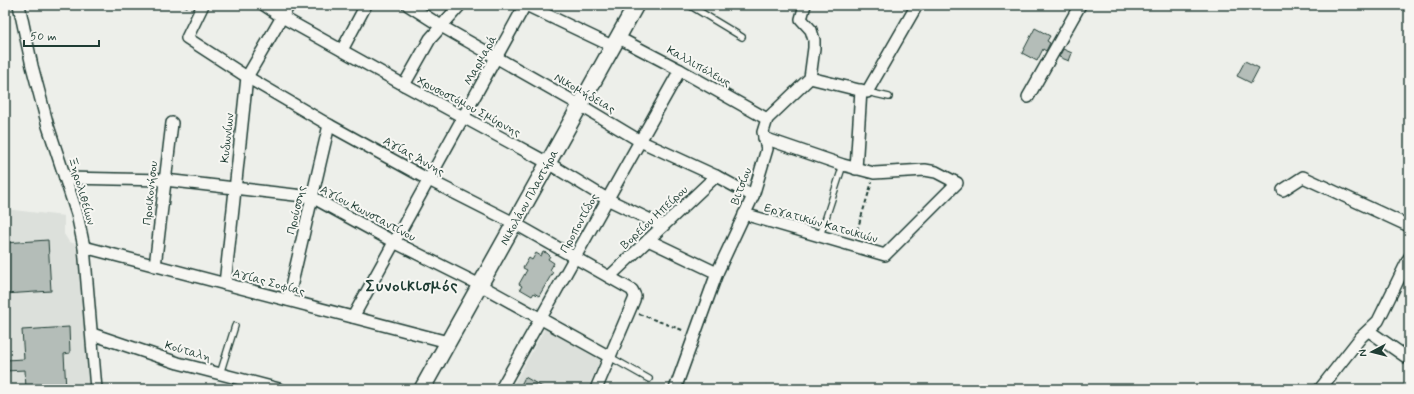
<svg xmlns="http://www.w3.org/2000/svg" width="1414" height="394" viewBox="0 0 1414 394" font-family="Mynerve,sans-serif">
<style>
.built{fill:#dce0db}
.building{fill:#b4bdb8;stroke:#1f3d34}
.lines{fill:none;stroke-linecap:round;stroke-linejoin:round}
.service-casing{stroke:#1f3d34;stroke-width:8}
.minor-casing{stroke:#1f3d34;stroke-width:14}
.secondary-casing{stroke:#1f3d34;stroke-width:18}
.path{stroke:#1f3d34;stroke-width:2;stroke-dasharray:4 3;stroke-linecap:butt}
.service{stroke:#f6f6f2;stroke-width:5.5}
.minor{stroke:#f6f6f2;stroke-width:11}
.secondary{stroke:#f6f6f2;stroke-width:15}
.labels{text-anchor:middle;stroke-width:4;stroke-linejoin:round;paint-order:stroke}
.street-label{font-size:12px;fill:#1f3d34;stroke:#f6f6f2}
.district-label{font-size:16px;font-weight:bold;letter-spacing:1px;fill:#1f3d34;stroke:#f6f6f2}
</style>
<rect width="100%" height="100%" fill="#edefea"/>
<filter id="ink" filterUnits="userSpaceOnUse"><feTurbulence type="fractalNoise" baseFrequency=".025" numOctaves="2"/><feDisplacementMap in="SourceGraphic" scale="8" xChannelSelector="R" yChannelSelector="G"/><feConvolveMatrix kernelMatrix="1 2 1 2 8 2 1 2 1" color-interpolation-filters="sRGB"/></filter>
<g filter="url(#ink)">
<g class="built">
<path d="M5,209L64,216V234L69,242L80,245L90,389H5Z"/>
<path d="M545,328L601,360L587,389H511Z"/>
</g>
<g class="building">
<path d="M1035,28L1050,36L1047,41L1050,43L1046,51L1043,49L1037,61L1022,53Z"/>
<path d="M1063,49L1072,53L1069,61L1059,57Z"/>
<path d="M1245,61L1259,68L1251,83L1237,76Z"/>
<path d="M48,240L51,291L5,294V243Z"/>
<path d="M543,252L547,253L550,256L548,259L554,263L550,270L553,272L539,296L534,293L532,296L520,289L522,286L519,284L527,270L523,268L529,258L532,260L536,253L541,256Z"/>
<path d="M69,327L70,353L64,354L66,389H26L25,370L5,371V360L24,359L22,330Z"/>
<path d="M525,377L546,389H519Z"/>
</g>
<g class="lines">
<defs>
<g id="service">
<path d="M689,5L742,37"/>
<path d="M867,92L889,97"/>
<path d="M820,236L843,165"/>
<path d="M610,357L649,379"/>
<path d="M220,374L235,326"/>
</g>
<g id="minor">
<path d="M19,5L32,66L48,126L77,214L84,247L96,389"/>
<path d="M203,5L187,38L247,77L329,125L429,180L514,223L632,290L635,296L634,300L596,389"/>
<path d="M264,5L282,17L404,85L548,163L607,199L663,226"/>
<path d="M408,5L441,26L580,105L640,141L716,176L753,196"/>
<path d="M526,5L612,46"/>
<path d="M617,37L680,70L767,119"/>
<path d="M342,50L366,5"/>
<path d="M810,78L867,92L917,5"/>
<path d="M404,85L430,39L460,5"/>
<path d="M1028,97L1080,5"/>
<path d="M856,169L861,90"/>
<path d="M65,178L165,180L312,197L394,242L480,285L610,357"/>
<path d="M1283,190L1303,177L1409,226"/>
<path d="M744,214L885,255L957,183L936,172L925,170L874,173L843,165L764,138"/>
<path d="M648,240L717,273"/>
<path d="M84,247L448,342"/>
<path d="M155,266L172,123"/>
<path d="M609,277L716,176"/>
<path d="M225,284L247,77L289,5"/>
<path d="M288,300L329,125"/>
<path d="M353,317L525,5"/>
<path d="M1369,331L1409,359"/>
<path d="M92,334L178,363L279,389"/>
<path d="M501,389L680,70"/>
<path d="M675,389L717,273L753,196L767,149L763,132L767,119L810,78L814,48V40L811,30L801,19L805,5"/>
<path d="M1320,389L1361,337L1378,321L1409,258"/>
</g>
<path id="secondary" d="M422,389L636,5"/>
</defs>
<use href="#service" class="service-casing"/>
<use href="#minor" class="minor-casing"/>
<use href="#secondary" class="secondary-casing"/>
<g class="path">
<path d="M184,5L190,8"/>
<path d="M855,237L872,182"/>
<path d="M639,314L685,331"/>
</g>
<use href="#service" class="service"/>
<use href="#minor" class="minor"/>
<use href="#secondary" class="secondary"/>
</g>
</g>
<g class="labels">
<g class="street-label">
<text transform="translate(480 60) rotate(-61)" y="4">Μαρμαρά</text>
<text transform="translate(699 66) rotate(29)" y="4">Καλλιπόλεως</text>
<text transform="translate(585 93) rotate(30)" y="4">Νικομήδειας</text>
<text transform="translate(469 106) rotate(28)" y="4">Χρυσοστόμου Σμύρνης</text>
<text transform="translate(227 138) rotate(-84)" y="4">Κυδωνίων</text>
<text transform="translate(414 156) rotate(29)" y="4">Αγίας Άννης</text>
<text transform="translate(741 186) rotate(-69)" y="4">Βιτσίου</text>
<text transform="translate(82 191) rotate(74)" y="4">Ξηρολιθείων</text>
<text transform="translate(150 193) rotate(-84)" y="4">Προικονήσου</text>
<text transform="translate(529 197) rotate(-61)" y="4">Νικολάου Πλαστήρα</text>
<text transform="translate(296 210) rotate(-77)" y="4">Προύσσης</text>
<text transform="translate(368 213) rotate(28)" y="4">Αγίου Κωνσταντίνου</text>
<text transform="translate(654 217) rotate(-43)" y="4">Βορείου Ηπείρου</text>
<text transform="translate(579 223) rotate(-61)" y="4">Προποντίδος</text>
<text transform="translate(821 223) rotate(16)" y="4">Εργατικών Κατοικιών</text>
<text transform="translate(269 282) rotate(15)" y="4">Αγίας Σοφίας</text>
<text transform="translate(188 351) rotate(16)" y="4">Κούταλη</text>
</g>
<g class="district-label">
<text x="412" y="291">Συνοικισμός</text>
</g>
</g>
<rect width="1414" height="394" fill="none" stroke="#f6f6f2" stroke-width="20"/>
<rect x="10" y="10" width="1394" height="374" fill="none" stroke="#1f3d34" stroke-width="1.5" filter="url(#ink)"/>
<g transform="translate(1372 352) rotate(263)" stroke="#f6f6f2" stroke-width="3" paint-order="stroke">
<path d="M0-3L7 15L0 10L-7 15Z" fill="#1f3d34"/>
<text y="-6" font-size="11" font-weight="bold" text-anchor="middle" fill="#1f3d34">N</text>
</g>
<path d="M24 40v6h75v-6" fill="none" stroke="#1f3d34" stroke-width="2"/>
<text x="30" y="40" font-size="12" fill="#1f3d34" stroke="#f6f6f2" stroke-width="3" paint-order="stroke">50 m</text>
</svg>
